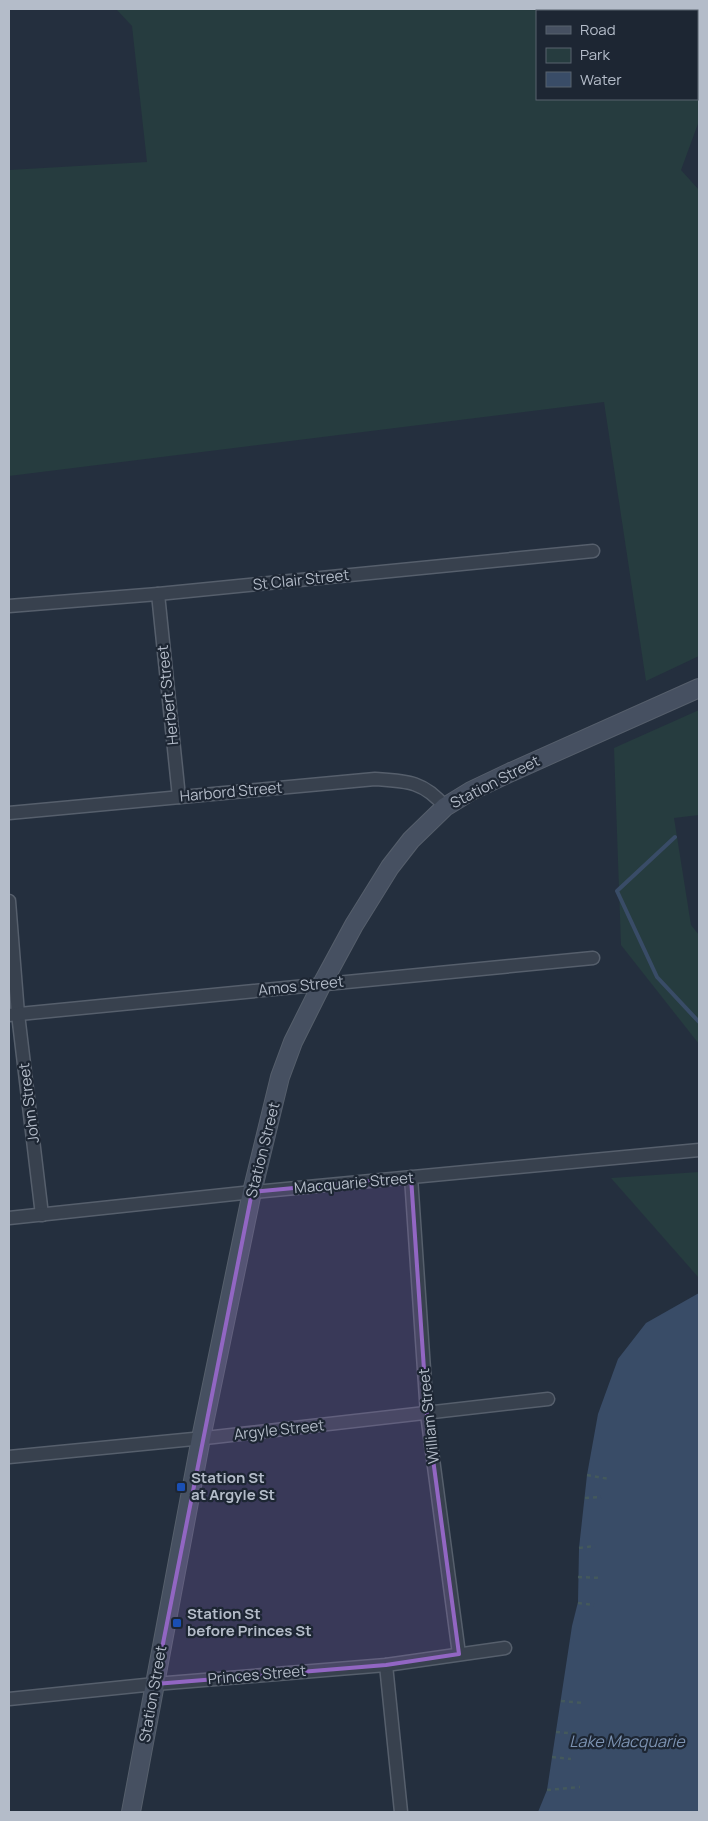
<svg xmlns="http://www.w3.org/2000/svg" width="708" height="1821" viewBox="0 0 708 1821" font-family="Manrope,sans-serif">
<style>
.green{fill:#263c3f;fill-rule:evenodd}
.water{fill:#394c67}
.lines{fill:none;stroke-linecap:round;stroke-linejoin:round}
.stream{stroke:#394c67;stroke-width:4}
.street-casing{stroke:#565f6c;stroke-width:15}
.secondary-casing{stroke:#565f6c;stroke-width:20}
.path{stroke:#44595c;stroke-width:2.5;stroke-dasharray:4 4;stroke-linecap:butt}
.street{stroke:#38414e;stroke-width:12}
.secondary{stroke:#465061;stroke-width:18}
.marked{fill:#9266c3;fill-opacity:0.2;stroke:#9266c3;stroke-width:4;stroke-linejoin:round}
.transit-dot{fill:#1a4fb4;stroke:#1d2633;stroke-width:2}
.labels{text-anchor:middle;stroke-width:4.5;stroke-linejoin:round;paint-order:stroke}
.street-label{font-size:15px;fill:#b4bcc9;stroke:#1d2633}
.poi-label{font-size:15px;font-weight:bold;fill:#b4bcc9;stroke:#1d2633;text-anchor:start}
.water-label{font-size:16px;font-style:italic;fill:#7c92b1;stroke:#1d2633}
</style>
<rect width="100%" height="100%" fill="#242f3e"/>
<g class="green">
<path d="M111,9H699V121L681,170L699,190V656L646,681L604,402L9,476V170L147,162L132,26L117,10ZM537,11H697V99H537Z"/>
<path d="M699,710V815L674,818L691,925L699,935V1044L621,945L614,748Z"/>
<path d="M699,1172V1278L611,1178Z"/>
</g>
<path class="water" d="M699,1293V1812H538L547,1790L572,1626L578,1602L579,1548L587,1475L598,1414L618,1359L646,1323Z"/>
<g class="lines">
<path class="stream" d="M675,837L617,891L657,977L699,1022"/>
<defs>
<g id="street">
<path d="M158,594L179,797"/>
<path d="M9,606L158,594L593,551"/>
<path d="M9,813L375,779C406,781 424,781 445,807"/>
<path d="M9,901L18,1014L42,1215"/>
<path d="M9,1015L593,958"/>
<path d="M411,1177L427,1414L459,1654"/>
<path d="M9,1218L243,1193L699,1150"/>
<path d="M9,1457L214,1437L548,1399"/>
<path d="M386,1665L401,1812"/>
<path d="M9,1699L155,1684L386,1665L505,1648"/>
</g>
<path id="secondary" d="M131,1812L201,1438L252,1192L280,1077L293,1042L322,984L354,925L390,867L411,840L445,807L471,791L511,772L699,688"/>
</defs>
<use href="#street" class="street-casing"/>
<use href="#secondary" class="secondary-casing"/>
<g class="path">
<path d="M587,1475L609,1479"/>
<path d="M585,1498L601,1497"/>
<path d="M579,1548L595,1546"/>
<path d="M578,1577L601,1578"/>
<path d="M578,1603L594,1605"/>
<path d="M561,1701L583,1703"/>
<path d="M556,1732L579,1734"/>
<path d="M552,1757L571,1759"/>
<path d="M547,1790L580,1787"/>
</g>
<use href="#street" class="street"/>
<use href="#secondary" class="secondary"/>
</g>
<path class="marked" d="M411,1177L427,1414L459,1654L386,1665L155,1684L252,1192Z"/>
<g class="transit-dot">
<rect x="176" y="1482" width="10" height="10" rx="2.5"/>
<rect x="172" y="1618" width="10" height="10" rx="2.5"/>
</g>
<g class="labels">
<g class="street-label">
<text transform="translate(301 580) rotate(-6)" y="5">St Clair Street</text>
<text transform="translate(168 695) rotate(-96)" y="5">Herbert Street</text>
<text transform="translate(495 782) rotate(-27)" y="5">Station Street</text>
<text transform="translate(231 792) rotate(-5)" y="5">Harbord Street</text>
<text transform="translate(301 986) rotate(-6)" y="5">Amos Street</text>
<text transform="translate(29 1103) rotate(-97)" y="5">John Street</text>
<text transform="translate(263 1150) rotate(-76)" y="5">Station Street</text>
<text transform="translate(354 1183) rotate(-5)" y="5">Macquarie Street</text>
<text transform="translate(429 1416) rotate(-96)" y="5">William Street</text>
<text transform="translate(279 1430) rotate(-6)" y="5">Argyle Street</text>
<text transform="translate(257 1675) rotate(-5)" y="5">Princes Street</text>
<text transform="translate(153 1694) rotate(-80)" y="5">Station Street</text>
</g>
<g class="poi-label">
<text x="191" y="1483">Station St<tspan x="191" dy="17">at Argyle St</tspan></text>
<text x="187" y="1619">Station St<tspan x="187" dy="17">before Princes St</tspan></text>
</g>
<g class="water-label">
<text x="627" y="1747">Lake Macquarie</text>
</g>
</g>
<rect width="708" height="1821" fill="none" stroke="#b4bcc9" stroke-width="20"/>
<rect x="536" y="10" width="162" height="90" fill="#1d2633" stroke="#59626f"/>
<rect x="546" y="26" width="25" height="8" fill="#465061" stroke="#59626f"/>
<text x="580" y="35" font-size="15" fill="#b4bcc9">Road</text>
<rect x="546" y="48" width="25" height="15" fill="#263c3f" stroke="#59626f"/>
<text x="580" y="60" font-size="15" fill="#b4bcc9">Park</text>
<rect x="546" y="72" width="25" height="15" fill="#394c67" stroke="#59626f"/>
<text x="580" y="85" font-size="15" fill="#b4bcc9">Water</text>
</svg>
